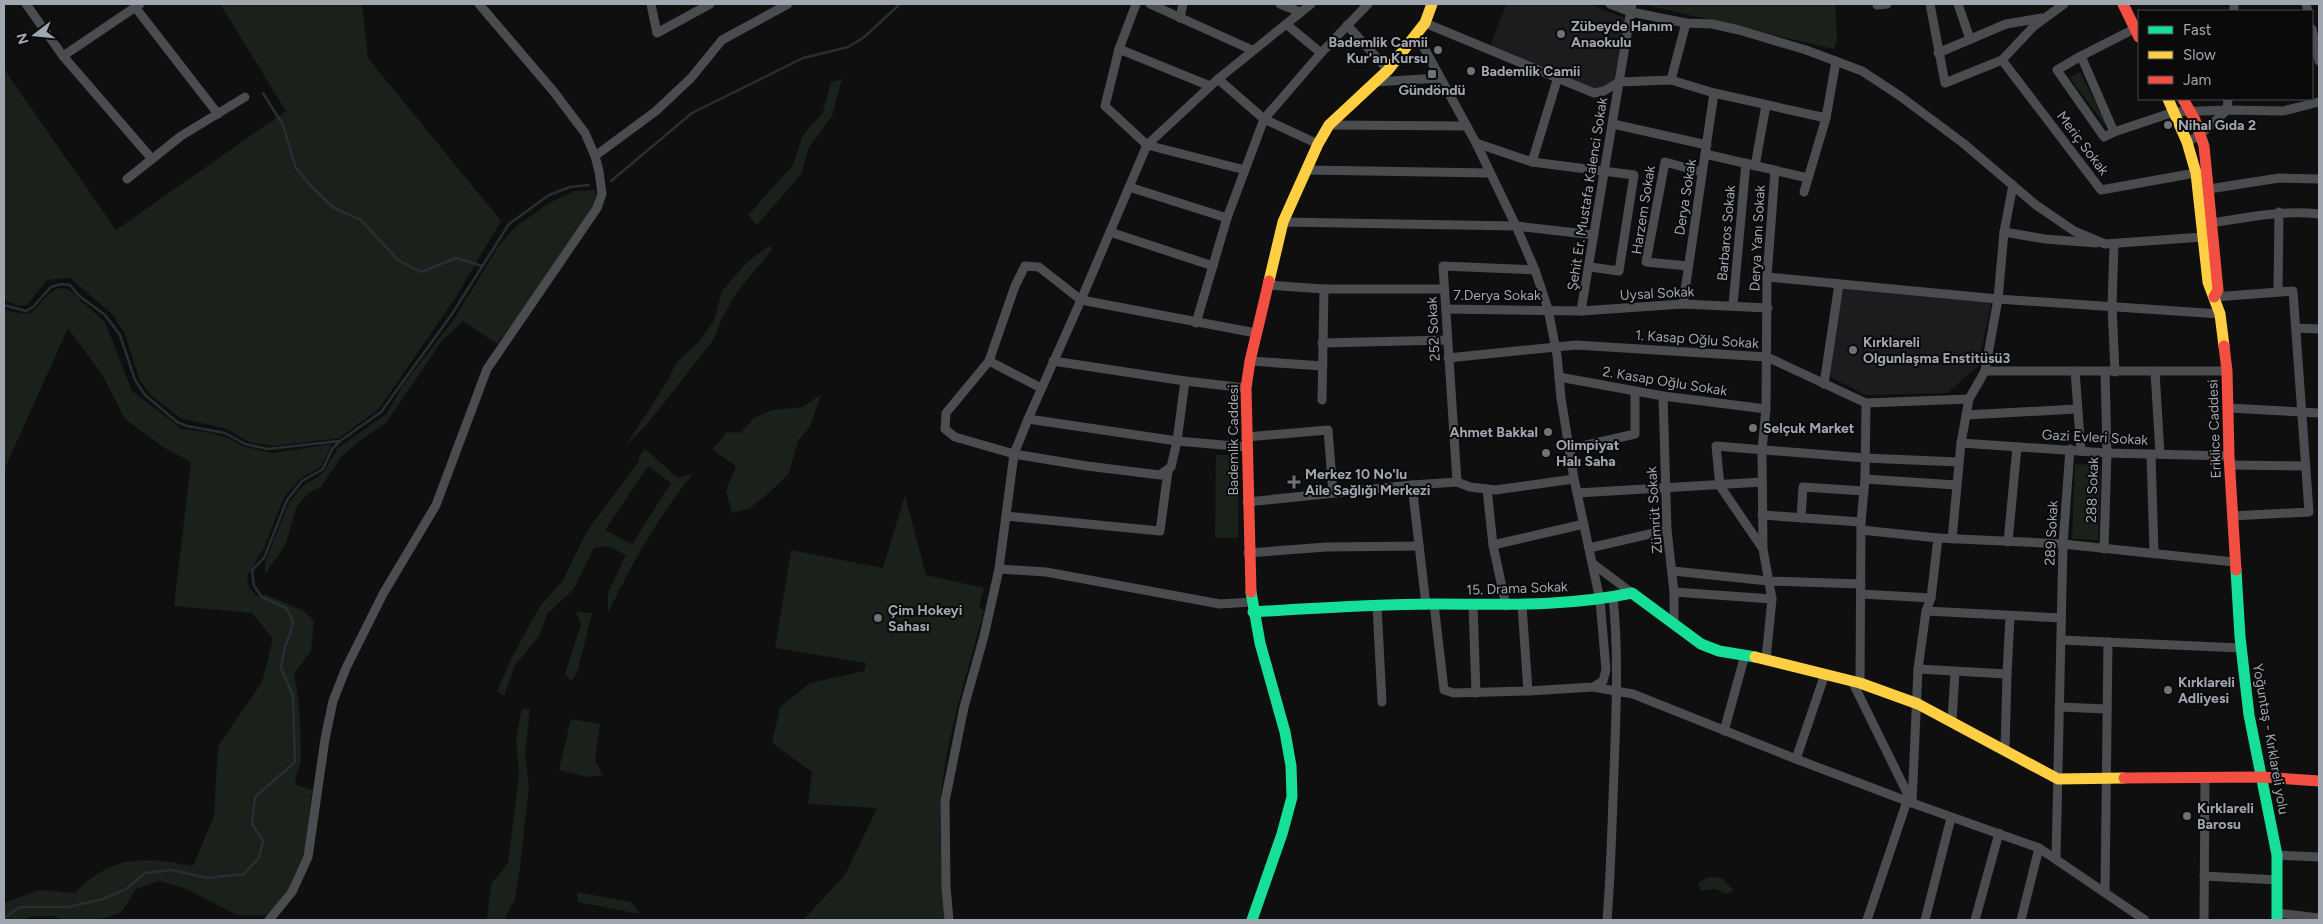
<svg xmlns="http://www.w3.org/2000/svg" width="2323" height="924" viewBox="0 0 2323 924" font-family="Figtree,sans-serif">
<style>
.built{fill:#1c1c1e}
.green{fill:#1a201a;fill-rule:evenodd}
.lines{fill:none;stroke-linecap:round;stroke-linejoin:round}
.stream{stroke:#272f34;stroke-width:2.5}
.street{stroke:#4a4c4f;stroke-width:9}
.fast{stroke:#16e098;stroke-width:11}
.slow{stroke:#ffcf43;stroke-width:11}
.jam{stroke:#f24e42;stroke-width:11}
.poi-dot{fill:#6e7279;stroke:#0a0a0b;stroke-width:2}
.labels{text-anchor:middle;stroke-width:4;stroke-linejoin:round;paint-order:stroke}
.poi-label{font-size:14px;font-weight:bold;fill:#a1a7b1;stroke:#0a0a0b;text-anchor:start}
.street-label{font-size:14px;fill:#a1a7b1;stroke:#0a0a0b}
</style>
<rect width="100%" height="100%" fill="#0f0f10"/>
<g class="built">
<path d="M1506,4H1593L1600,9L1629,19L1619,82L1594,93L1489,49Z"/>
<path d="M1838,284L1992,299L1978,366L1947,393L1866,395L1832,378L1827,368Z"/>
</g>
<g class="green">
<path d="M220,4H362L368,58L501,221L454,300L378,410L339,438L274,446L249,442L227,429L180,418L151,395L140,381L124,332L113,315L70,278L47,280L27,305L19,306L4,300V69L116,230L286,111Z"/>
<path d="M1642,4L1835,5L1837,38L1834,49Z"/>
<path d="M2080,72L2106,124L2105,125L2070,78Z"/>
<path d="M842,79L832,116L808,149L802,173L757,225L748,215L793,165L803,135L823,112L831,82Z"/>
<path d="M596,190L595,203L537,292L497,344L463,321L442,341L386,423L358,442L341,457L321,487L308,493L296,508L286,544L265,574V562L289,502L303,486L323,473L338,448L386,414L403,385L454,319L500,244L515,227L551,202L575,191Z"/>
<path d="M770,245L772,250L737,292L722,318L714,339L649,422L625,447L668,380L676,363L699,342L715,318L722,291L746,263Z"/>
<path d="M59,288L68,289L105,322L132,391L182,429L206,432L226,437L245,447L273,453L332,444L321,467L300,479L284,497L264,548L247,576L249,587L256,596L264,594L304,611L314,621L311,651L294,674C300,701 301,731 301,759C301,768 293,777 296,785L312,790L305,855L289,891L269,915H237L184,888L159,881L136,889L121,913L97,920H63L53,916H32L23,920H4V903L39,890L75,893C113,854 143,857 193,866L214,816L218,746L262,682L273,639L252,613L174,606L191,462L163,447L125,419L103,376L68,328L4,470V309C44,323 30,302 59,288Z"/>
<path d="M821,394L810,427L798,441L789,473L770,492L749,509L732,513L726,490L736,466L712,450L727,432L740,433L754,418L772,410L803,407Z"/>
<path d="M645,449L678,478L693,474C658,516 632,564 608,613V592L626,555L608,546L594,548L573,590L548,613L539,636L515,665L504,696L497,691L511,659L540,606L563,580L587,531L639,461V456ZM648,466L671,483L632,544L605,530Z"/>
<path d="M1216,455H1239L1238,538H1215Z"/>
<path d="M2075,464L2101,465L2098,540L2072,539Z"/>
<path d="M905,495L926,575L984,588L979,607L984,611C969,668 949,727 942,786C938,831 942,876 945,920H803L845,875L877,808L808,804L812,772L772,743L780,707L810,683L864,671L866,663L775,648L791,550L883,568Z"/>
<path d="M576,612L592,613L577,673L571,681L565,674L581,624Z"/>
<path d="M522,708L530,710L525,753L529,786L520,867L515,899L504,920H487L491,884L508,863L519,776L516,738Z"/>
<path d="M571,719L600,724L595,760L603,775L587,777L559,770Z"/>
<path d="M1708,877L1722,878L1734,890L1727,894L1715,889L1701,891L1698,883Z"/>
<path d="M577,892L631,902L640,914L578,902Z"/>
</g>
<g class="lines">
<g class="stream">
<path d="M263,93L283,125L296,168L309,184L334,208L361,220L398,260L421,272L456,258L482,266"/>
<path d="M611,181L692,113L803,58L848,47L863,38L900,4"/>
<path d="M4,305L26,311L33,307L51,287L61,284L70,285L78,295L105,315L120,335L135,380L145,395L177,422L187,426L225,433L245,444L268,449L339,441"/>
<path d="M4,918L20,907H68L103,899L126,889L145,873L172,870L207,878L244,874L259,858L263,841L252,824L255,797L295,762L293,696L281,668L285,646L290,634L293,620L286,608L262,597L254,586L252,570L264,558L287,500L302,481L323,469L332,449L340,441L381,412L452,314L509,224L549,195L570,187L589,185"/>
</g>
<g class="street">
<path d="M26,4L63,56L152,159"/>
<path d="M651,4L657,33L710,4"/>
<path d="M1136,4L1119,49L1105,106L1147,145L1245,170"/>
<path d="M1150,4L1252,50"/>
<path d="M1280,4L1300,12"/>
<path d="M1610,4L1631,12L1686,23L1712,24L1739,30L1806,50L1862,71L1900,96L1963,143L2036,205L2074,231L2105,244L2203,237"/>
<path d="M1930,4L1945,83L2002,60L2034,26L2064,4"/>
<path d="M1958,4L1970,39"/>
<path d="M2234,4V11"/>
<path d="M2306,4L2308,11"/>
<path d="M1877,5L1887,4"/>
<path d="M135,7L218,114"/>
<path d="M1180,18L1183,4"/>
<path d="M1425,23L1594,93L1604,91L1619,82"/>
<path d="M1286,24L1321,53"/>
<path d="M1347,25L1388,70"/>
<path d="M2138,27L2081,56L2114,132L2174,112L2227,110L2283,111L2319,102"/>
<path d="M2312,29L2319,61"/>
<path d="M1417,35L1476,143L1516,226L1535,270L1548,309L1557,355L1561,398L1574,479L1600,600L1606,670L1603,681L1593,687L1528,691"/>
<path d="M1119,49L1210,86"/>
<path d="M1938,53L2006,24L2042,18"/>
<path d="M63,56L140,4"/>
<path d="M2081,56L2057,70L2104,137L2114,132"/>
<path d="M2002,60L2101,190L2201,172"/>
<path d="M1218,79L1264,119L1318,144"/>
<path d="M1671,80L1686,23"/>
<path d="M1374,82L1440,78"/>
<path d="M1619,82L1671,80L1714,93L1826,118"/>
<path d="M2227,110L2228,99"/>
<path d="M1613,124L1707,145"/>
<path d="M1329,125L1467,126"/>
<path d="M2187,142L2200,135L2227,110"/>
<path d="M1476,143L1532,162L1634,175L1619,271L1590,267"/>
<path d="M1705,154L1808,178"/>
<path d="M595,156L656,111L691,78L722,40L788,4"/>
<path d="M1532,162L1558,77"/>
<path d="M1755,166L1766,105"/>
<path d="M1306,170L1490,173"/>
<path d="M127,179L181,136L245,97"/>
<path d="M1129,187L1227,218"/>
<path d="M2209,189L2279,178L2319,179"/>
<path d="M1804,192L1826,118L1836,61"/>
<path d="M1283,222L1516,226L1594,235"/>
<path d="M2212,223C2248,217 2282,210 2319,214"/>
<path d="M1110,232L1213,266"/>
<path d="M2004,232L2045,239L2096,243"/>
<path d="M2114,244L2112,306L2115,372"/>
<path d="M1688,266L1646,262L1665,162L1702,172"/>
<path d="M1767,277L1998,299L2220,314"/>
<path d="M1267,285L1324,289H1444"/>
<path d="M2278,291L2279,212"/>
<path d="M2214,297L2293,291L2309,512L2232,516"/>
<path d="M1683,304L1714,93"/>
<path d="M1733,305L1746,163"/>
<path d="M1446,309L1581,311L1683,304L1768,308"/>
<path d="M1581,311L1632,4"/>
<path d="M1196,323L1227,218L1264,119L1321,53L1368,4"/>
<path d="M2296,328L2319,329"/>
<path d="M1322,343L1447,340"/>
<path d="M1448,358L1576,345L1767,357L1866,403L1969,399"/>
<path d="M989,361L1041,388"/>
<path d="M1053,361L1185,381L1246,388"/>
<path d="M1250,361L1323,366"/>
<path d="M1985,371H2227"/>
<path d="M2075,371L2081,451"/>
<path d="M2155,372L2160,454"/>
<path d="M1559,377L1663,396L1766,409"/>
<path d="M1185,381L1177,441L1171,467L1160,475L1087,466L1014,454L955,437L945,429L946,413L989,361L1015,286L1025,266L1039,267L1081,300L1256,333"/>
<path d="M1824,384L1839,284"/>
<path d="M1663,396L1667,530L1674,592V623"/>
<path d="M1322,400L1324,289"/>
<path d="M2229,408L2319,413"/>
<path d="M1966,415L2076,409"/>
<path d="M1028,419L1177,441L1246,447"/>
<path d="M1246,437L1328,430L1333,493"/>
<path d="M1961,443L2107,453L2229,456"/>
<path d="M1569,449L1635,434V391"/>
<path d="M2151,454L2154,552"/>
<path d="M2229,465L2305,466"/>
<path d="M1865,479L1956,485"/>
<path d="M1457,482L1443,266L1535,270"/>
<path d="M1412,485L1426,605"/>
<path d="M1487,489L1493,545L1506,606"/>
<path d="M1577,493L1762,482"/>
<path d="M1247,502L1412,485L1457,482L1470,487L1495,490L1574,479"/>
<path d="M1762,515L1861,522"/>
<path d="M1006,516L1160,531L1168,471"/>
<path d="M1801,518L1803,487L1864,491"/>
<path d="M1861,530L1938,538L2063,544L2234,562"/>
<path d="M1952,539L1961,443L1969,399L1985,371L1998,299L2004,232L2013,185"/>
<path d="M2008,542L2017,447"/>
<path d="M1493,545L1584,524"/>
<path d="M1589,548L1667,530"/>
<path d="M1763,549L1720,486L1716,446L1865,458L1958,462"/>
<path d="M2104,549L2107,453L2105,372"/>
<path d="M1248,553L1326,547L1419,546"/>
<path d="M1592,563L1632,593"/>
<path d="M999,569L1046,572L1220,604L1252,602"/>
<path d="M1673,571L1768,581L1861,584"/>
<path d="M1674,592L1772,599"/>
<path d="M1862,594L1931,598"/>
<path d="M1434,604L1444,690L1454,693L1528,691L1522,606"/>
<path d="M1473,605L1476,693"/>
<path d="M1377,606L1382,702"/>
<path d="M1926,611L2061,618"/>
<path d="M2061,640L2241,648"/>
<path d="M1766,659L1772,599L1763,549L1762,450L1766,409L1767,277L1775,170"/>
<path d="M1918,669L2007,674L2010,616"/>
<path d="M1825,674L1796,759L1912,803L1918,669L1926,611L1931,598L1938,538"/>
<path d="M1852,681L1912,803L2039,848L2145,920"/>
<path d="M1860,683L1861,522L1865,479L1866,403"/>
<path d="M1593,687L1633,694L1796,759"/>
<path d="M2059,707L2107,709"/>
<path d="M1952,721L1955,672"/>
<path d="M1724,731L1745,655"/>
<path d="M2005,750L2007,674"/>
<path d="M2277,855L2319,857"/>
<path d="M2056,858L2063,544L2070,449"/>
<path d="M2204,876L2278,880"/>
<path d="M2105,892L2108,642"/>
<path d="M2277,913L2319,918"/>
<path d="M269,920L292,892L308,857L325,739L333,701L346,668L383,594L436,505L487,369L597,208L602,194L599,171L595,156L585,133L554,92L479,4"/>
<path d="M949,920L946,887L945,801L964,707L984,636L999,569L1014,454L1028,419L1081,300L1147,145L1218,79L1311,4"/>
<path d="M1607,920C1611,871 1612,822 1614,772C1616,713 1619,656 1613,597"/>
<path d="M1867,920L1907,801"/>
<path d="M1925,920L1951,818"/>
<path d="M1975,920L1999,833"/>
<path d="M2021,920L2039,848"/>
<path d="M2204,920L2205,777"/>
</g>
<g class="fast">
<path d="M2236,570L2240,637L2249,715L2277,855V920"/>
<path d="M1251,592L1260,643L1285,732L1291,766L1292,797L1282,834L1252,920"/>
<path d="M1253,612C1314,608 1375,604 1435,604C1502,604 1566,607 1632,593L1701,644L1719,651L1755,657"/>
</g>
<g class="slow">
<path d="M2168,99L2187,142L2196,173L2208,282L2220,314L2224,346"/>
<path d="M1269,281L1283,222L1318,144L1329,125L1388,70L1425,23L1432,4"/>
<path d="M1755,657L1860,683L1918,704L2058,779L2124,778"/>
</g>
<g class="jam">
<path d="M2123,4L2139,37"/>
<path d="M2183,99L2195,120L2204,146L2218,290L2214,297"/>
<path d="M2224,346L2227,371L2229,456L2236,570"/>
<path d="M1251,592L1246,388L1250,361L1269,281"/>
<path d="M2124,778L2262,777L2319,781"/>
</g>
</g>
<g class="poi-dot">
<circle cx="1561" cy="34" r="5"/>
<circle cx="1438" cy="50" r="5"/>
<circle cx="1471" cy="71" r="5"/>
<rect x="1427" y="69" width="10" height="10" rx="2.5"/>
<circle cx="2168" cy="125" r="5"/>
<circle cx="1853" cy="350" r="5"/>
<circle cx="1753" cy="428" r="5"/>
<circle cx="1548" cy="432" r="5"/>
<circle cx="1546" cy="453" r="5"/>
<path d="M1291.5 474.5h5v5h5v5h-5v5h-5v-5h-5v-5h5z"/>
<circle cx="878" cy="618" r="5"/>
<circle cx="2168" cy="690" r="5"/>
<circle cx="2187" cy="816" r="5"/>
</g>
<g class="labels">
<g class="poi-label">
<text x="1571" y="31">Zübeyde Hanım<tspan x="1571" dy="16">Anaokulu</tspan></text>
<text x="1428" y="47" text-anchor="end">Bademlik Camii<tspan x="1428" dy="16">Kur'an Kursu</tspan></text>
<text x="1481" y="76">Bademlik Camii</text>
<text x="1432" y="95" text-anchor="middle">Gündöndü</text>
<text x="2178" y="130">Nihal Gıda 2</text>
<text x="1863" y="347">Kırklareli<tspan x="1863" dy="16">Olgunlaşma Enstitüsü3</tspan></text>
<text x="1763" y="433">Selçuk Market</text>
<text x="1538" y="437" text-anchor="end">Ahmet Bakkal</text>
<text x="1556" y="450">Olimpiyat<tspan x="1556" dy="16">Halı Saha</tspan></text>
<text x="1305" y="479">Merkez 10 No'lu<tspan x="1305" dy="16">Aile Sağlığı Merkezi</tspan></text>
<text x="888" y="615">Çim Hokeyi<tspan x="888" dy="16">Sahası</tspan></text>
<text x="2178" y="687">Kırklareli<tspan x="2178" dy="16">Adliyesi</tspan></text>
<text x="2197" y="813">Kırklareli<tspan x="2197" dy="16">Barosu</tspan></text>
</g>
<g class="street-label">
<text transform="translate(2083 143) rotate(53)" y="5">Meriç Sokak</text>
<text transform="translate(1587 194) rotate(-81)" y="5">Şehit Er. Mustafa Kalenci Sokak</text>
<text transform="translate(1685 197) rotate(-81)" y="5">Derya Sokak</text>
<text transform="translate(1643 210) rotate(-81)" y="5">Harzem Sokak</text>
<text transform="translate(1726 233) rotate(-85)" y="5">Barbaros Sokak</text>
<text transform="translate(1757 238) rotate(-87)" y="5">Derya Yanı Sokak</text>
<text transform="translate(1657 293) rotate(-3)" y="5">Uysal Sokak</text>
<text x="1497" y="300">7.Derya Sokak</text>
<text transform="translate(1433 329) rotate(-93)" y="5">252 Sokak</text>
<text transform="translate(1697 339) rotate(4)" y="5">1. Kasap Oğlu Sokak</text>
<text transform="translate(1665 381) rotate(9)" y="5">2. Kasap Oğlu Sokak</text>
<text transform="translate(2214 429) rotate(-92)" y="5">Eriklice Caddesi</text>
<text transform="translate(2095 437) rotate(3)" y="5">Gazi Evleri Sokak</text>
<text transform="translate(1233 440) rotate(-90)" y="5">Bademlik Caddesi</text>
<text transform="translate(2092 490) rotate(-88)" y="5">288 Sokak</text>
<text transform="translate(1654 510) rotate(-94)" y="5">Zümrüt Sokak</text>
<text transform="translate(2051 533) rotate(-87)" y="5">289 Sokak</text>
<text transform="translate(1517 588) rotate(-2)" y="5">15. Drama Sokak</text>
<text transform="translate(2271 739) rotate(80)" y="5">Yoğuntaş - Kırklareli yolu</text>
</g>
</g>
<rect width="2323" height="924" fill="none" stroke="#a1a7b1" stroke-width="10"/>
<rect x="2138" y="10" width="175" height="90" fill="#0a0a0b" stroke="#46494d"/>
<rect x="2148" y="26" width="25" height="8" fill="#16e098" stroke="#46494d"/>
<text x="2183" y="35" font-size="15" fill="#a1a7b1">Fast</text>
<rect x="2148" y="51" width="25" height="8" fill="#ffcf43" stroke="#46494d"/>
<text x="2183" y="60" font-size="15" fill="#a1a7b1">Slow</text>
<rect x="2148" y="76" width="25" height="8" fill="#f24e42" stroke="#46494d"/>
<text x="2183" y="85" font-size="15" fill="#a1a7b1">Jam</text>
<g transform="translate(35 35) rotate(254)" stroke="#0a0a0b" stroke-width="4" paint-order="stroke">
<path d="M0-4L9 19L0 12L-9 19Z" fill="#a1a7b1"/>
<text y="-8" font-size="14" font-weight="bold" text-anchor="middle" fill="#a1a7b1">N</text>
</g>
</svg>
